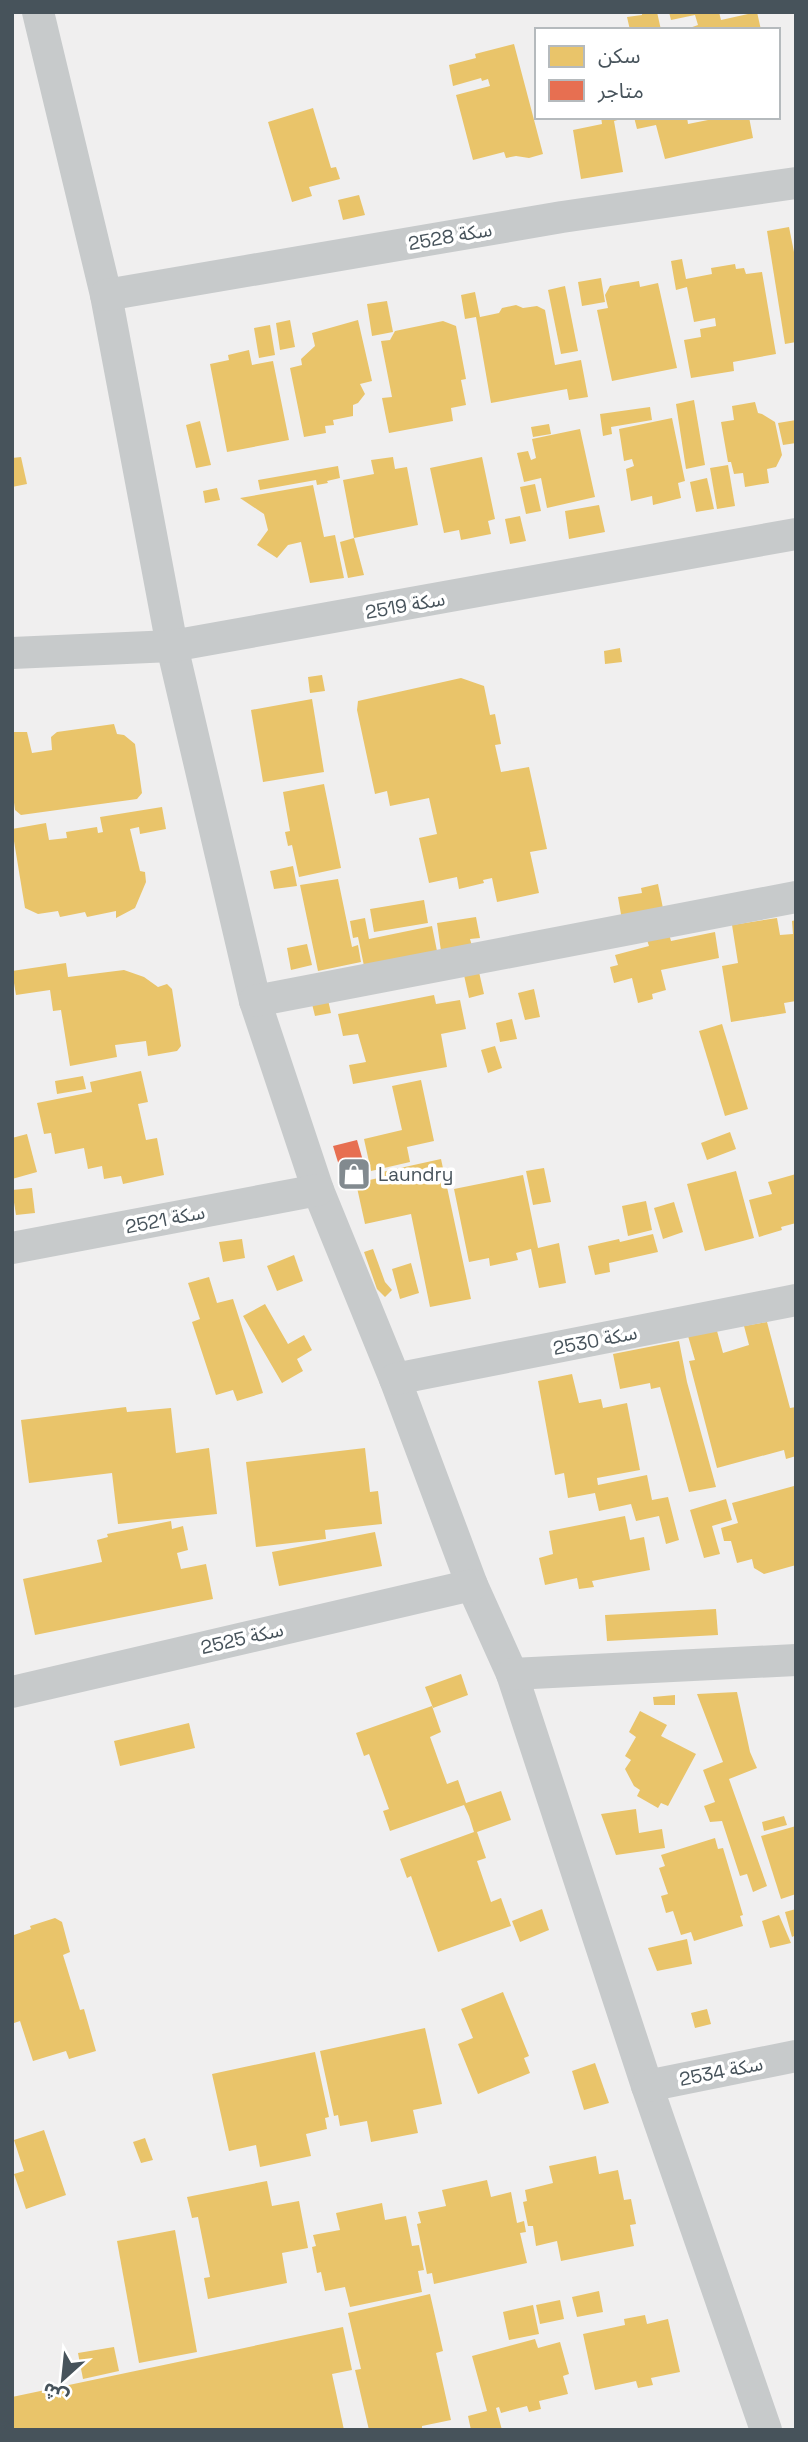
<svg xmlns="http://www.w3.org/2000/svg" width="808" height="2442" viewBox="0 0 808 2442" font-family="'Space Grotesk','Noto Sans Arabic',sans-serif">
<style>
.homes{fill:#e9c46a}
.shops{fill:#e76f51}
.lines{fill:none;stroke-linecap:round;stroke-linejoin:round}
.minor{stroke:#c7cacb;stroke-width:32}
.labels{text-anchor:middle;stroke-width:7;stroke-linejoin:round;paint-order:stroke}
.street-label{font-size:19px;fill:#47535b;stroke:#fff}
.poi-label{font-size:19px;fill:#47535b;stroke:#fff;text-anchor:start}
</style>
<rect width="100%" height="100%" fill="#f0efef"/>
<g class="homes">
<path d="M642,12H657L661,30H630L627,17L642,15Z"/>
<path d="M669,12H719L721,20L757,12L761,30H684L698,25L695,15L671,20Z"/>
<path d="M514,44L543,154L529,158L516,156L506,158L504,152L473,160L456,95L490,86L488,79L482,81L481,78L453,86L449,65L476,58L475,54Z"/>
<path d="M313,108L331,168L336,167L340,179L309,187L312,196L292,202L268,122Z"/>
<path d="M601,117H628L614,121L623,172L581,179L573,130L602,124Z"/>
<path d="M634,117H687L688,124L723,117H749L753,138L665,159L656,125L637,129Z"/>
<path d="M359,195L365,215L343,220L338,200Z"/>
<path d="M789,227L796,262V342L785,344L767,231Z"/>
<path d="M682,259L686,279L712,274L711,268L735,264L736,269L744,268L746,274L762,272L776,354L733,362L734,371L691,378L684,340L701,337L700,329L716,326L715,318L694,322L687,287L676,290L671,261Z"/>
<path d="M601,278L605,302L582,306L578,282Z"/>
<path d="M639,281L640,287L658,283L677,368L612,381L597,310L608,308L605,295L610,286Z"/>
<path d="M565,286L578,351L561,354L548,290Z"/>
<path d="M475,292L480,317L499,313L502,308L516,305L523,308L537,306L545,310L555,365L581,360L588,397L569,400L567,389L491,403L476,317L465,319L461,295Z"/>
<path d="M387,301L393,332L372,336L367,304Z"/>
<path d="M290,320L295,347L280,350L276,323Z"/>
<path d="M358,320L372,381L360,384L365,394L358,403L353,405V416L333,420L334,425L325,426L326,433L304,437L290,368L302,365L301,359L315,346L312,333Z"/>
<path d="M443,321L456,326L466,379L461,380L466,405L451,408L453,421L389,433L382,398L392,397L381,341L390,340L395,331Z"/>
<path d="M270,325L275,355L259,358L254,328Z"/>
<path d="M249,350L252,365L273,361L289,440L227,452L210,364L229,360L228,355Z"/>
<path d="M694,400L705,465L686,469L676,404Z"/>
<path d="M755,402L758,413L762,414L775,422L782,455L776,467L767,469L769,483L745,487L743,473L734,474L731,462H728L721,422L734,420L732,406Z"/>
<path d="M650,407L652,420L611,427L612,434L603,436L600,414Z"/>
<path d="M672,418L685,481L678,483L681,498L653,505L652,496L631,501L626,469L634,466L632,459L624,461L619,429Z"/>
<path d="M796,420V443L783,445L778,423Z"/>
<path d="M200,421L211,465L196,468L186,425Z"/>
<path d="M549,424L551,434L533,437L531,427Z"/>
<path d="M580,429L595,497L547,508L541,478L524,482L517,453L528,451L531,460L536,458L532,439Z"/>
<path d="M21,457L27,484L12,487V458Z"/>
<path d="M393,457L395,469L407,467L418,525L354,538L343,480L374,474L371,460Z"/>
<path d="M482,457L495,519L488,521L491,534L461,540L459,530L444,533L430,468Z"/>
<path d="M728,465L735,506L717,509L710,468Z"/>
<path d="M338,466L340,478L327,481L328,483L317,485L316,480L260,490L258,480Z"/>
<path d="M707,478L714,509L696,512L690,482Z"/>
<path d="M535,484L541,511L526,514L520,487Z"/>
<path d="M313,485L324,537L335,535L344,578L310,583L301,542L288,545L277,558L257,545L268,530L264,514L240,498Z"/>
<path d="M217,488L220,500L205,503L203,491Z"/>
<path d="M599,505L605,532L569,539L565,511Z"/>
<path d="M520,516L526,541L510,544L505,519Z"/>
<path d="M354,538L364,575L348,578L340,542Z"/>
<path d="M620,648L622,662L605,664L604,651Z"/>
<path d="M322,675L325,691L310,693L308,677Z"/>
<path d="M461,678L484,686L490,715L495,714L501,744L495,745L501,772L529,767L547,849L530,852L539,893L497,902L492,878L483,880L484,883L459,889L457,877L429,883L419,838L437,834L429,798L390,806L387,791L375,794L357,710L358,701Z"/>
<path d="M312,699L324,772L263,782L251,710Z"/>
<path d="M114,724L117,734L124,735L135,744L142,793L137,799L21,815L15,810L12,788V732H27L32,753L52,750L51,737L57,732Z"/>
<path d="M324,784L341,868L299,877L292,845L288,846L285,832L290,831L283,792Z"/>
<path d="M162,807L166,829L140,834L139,827L130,829L140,871L145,872L146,882L135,908L116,918V911L87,917L85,912L60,917L58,911L38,914L25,908L12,829L46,823L49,840L67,838L66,832L97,827L98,833L103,832L100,817Z"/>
<path d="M293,866L297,886L274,889L270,871Z"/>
<path d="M338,879L352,947L358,945L361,962L318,971L300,885Z"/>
<path d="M658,884L664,913L622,920L618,897L642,893L641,888Z"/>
<path d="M424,900L428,923L374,932L370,909Z"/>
<path d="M476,917L480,938L470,939L472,946L441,951L437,923Z"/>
<path d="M365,918L369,939L432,926L437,951L364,966L358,937L353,938L350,921Z"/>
<path d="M777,918L780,935L793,934L792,921L796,920V1001L784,1003L786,1013L731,1022L722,966L738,963L732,925Z"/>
<path d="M715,932L719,958L661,970L666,990L652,994L653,999L638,1003L632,978L614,983L610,967L618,965L615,955L649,946L647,940L669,934L671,941Z"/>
<path d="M307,944L312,965L291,970L287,948Z"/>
<path d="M66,963L68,977L124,970L144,977L158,987L167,984L172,989L181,1046L177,1051L148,1056L146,1041L115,1045L117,1057L70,1066L61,1010L53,1011L50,990L16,995L12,971Z"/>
<path d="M479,972L484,994L469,998L464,975Z"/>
<path d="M534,989L540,1017L525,1020L518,993Z"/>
<path d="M434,995L436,1004L460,1000L466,1029L441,1034L447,1067L353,1084L349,1065L366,1062L358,1034L343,1036L338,1014Z"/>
<path d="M328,1000L331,1013L315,1016L312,1004Z"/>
<path d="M512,1019L517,1039L500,1042L496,1023Z"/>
<path d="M722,1024L748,1109L725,1116L699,1031Z"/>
<path d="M495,1046L502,1068L488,1073L481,1050Z"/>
<path d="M141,1071L148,1102L138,1104L146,1140L157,1138L164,1175L123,1184L121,1176L104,1179L102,1166L88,1169L84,1148L55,1154L51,1133L44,1134L37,1103L92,1092L90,1082Z"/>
<path d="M83,1076L86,1089L57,1094L55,1081Z"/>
<path d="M421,1080L434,1141L407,1147L410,1162L371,1171L364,1139L402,1130L392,1086Z"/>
<path d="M730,1132L736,1149L707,1160L701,1143Z"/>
<path d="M27,1134L37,1172L12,1179V1138Z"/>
<path d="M441,1159L471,1299L430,1307L411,1214L365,1224L356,1183L383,1177L382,1172Z"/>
<path d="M544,1168L551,1202L533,1205L526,1171Z"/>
<path d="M736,1171L754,1238L705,1251L687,1184Z"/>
<path d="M796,1174V1223L781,1227L782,1230L759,1237L749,1200L772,1194L768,1182Z"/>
<path d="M523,1175L538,1248L559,1243L566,1283L539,1288L531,1249L516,1253L518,1260L490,1266L489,1258L469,1262L454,1189Z"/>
<path d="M32,1188L35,1213L16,1215L12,1190Z"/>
<path d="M646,1201L652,1230L628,1236L622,1206Z"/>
<path d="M674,1202L683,1232L663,1239L654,1208Z"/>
<path d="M653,1234L658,1252L609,1263L610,1272L595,1275L588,1246L619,1239L620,1242Z"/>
<path d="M242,1239L245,1258L223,1262L219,1242Z"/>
<path d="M373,1249L385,1282L392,1290L385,1297L377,1289L364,1252Z"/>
<path d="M294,1255L303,1281L277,1291L267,1266Z"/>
<path d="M411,1263L419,1293L400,1299L392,1269Z"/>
<path d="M209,1277L217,1303L233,1299L263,1393L237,1401L233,1390L216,1395L192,1322L200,1319L188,1283Z"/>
<path d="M265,1304L288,1344L304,1335L312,1350L297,1359L303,1371L282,1383L243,1316Z"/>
<path d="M767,1322L790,1408L796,1407V1456L786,1459L784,1450L717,1468L689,1361L695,1360L688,1336L717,1331L723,1353L749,1345L744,1326Z"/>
<path d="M679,1341L687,1382L716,1487L689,1492L660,1387L651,1389L650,1383L620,1389L613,1354Z"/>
<path d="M572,1374L579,1403L601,1399L603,1408L627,1403L640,1470L597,1478L598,1485L647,1475L652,1500L668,1497L679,1540L666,1544L659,1516L636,1521L631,1504L599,1511L595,1493L568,1498L564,1473L555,1475L538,1381Z"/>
<path d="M126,1407L127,1412L171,1408L176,1453L209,1448L217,1514L118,1524L112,1473L29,1483L21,1420Z"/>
<path d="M365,1448L370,1492L378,1491L382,1524L325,1530L326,1539L256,1547L246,1462Z"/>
<path d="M794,1486L796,1565L764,1574L754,1568L752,1559L737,1563L731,1541H724L721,1528L738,1523L732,1503Z"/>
<path d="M726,1499L732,1520L712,1526L720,1554L704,1558L690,1510Z"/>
<path d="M625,1516L630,1540L644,1537L650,1570L592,1581L594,1587L579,1589L577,1578L545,1585L539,1558L553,1554L549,1531Z"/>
<path d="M171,1521L172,1529L183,1526L188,1550L177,1553L181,1569L206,1564L213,1599L35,1635L23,1579L102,1562L97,1540L108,1537L107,1534Z"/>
<path d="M375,1532L382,1566L279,1586L272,1552Z"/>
<path d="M716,1609L718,1635L607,1641L605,1615Z"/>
<path d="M461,1674L468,1695L433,1708L425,1687Z"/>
<path d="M737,1692L750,1752L757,1768L729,1779L767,1886L753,1892L747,1874L740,1876L722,1821L710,1822L704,1806L715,1802L703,1770L723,1762L697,1694Z"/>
<path d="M675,1695V1705H654L653,1697Z"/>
<path d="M432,1706L441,1732L430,1737L447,1784L458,1780L466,1803L501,1791L511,1820L477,1832L486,1858L477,1861L491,1902L501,1898L511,1926L438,1952L411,1876L407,1878L400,1859L474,1832L469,1816L464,1805L390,1831L383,1811L389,1809L369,1754L364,1756L356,1733Z"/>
<path d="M640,1711L667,1725L661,1736L696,1754L668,1806L661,1803L658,1808L637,1796L640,1790L634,1786L625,1769L631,1760L625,1756L636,1737L629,1732Z"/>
<path d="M189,1723L195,1748L120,1766L114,1741Z"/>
<path d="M636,1809L639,1833L662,1829L665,1848L616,1855L601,1814Z"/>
<path d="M784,1816L787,1825L764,1831L762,1822Z"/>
<path d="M796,1826V1894L781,1899L761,1836Z"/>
<path d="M715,1838L718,1849L723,1848L743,1915L740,1916L743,1926L694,1941L691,1932L681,1935L673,1911L666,1913L661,1896L668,1894L659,1868L665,1866L661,1855Z"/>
<path d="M542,1909L549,1930L520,1942L512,1921Z"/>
<path d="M796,1909V1935L792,1937L785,1912Z"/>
<path d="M779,1915L791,1943L770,1948L762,1921Z"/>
<path d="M55,1918L62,1922L70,1952L63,1955L80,2010L84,2009L96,2051L69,2059L66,2051L33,2061L20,2021L14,2023L12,2019V1934L14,1935L31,1929L30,1926Z"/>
<path d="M687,1939L692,1964L657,1971L648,1948Z"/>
<path d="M503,1992L529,2056L524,2058L530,2073L478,2094L458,2044L473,2038L461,2009Z"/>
<path d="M707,2009L711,2024L695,2028L691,2013Z"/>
<path d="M425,2028L442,2104L413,2110L418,2133L371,2142L367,2121L340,2126L338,2115L334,2116L320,2051Z"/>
<path d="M315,2052L329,2117L325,2118L327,2129L306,2134L311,2156L260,2167L256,2145L229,2151L212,2074Z"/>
<path d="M595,2063L609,2103L584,2110L572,2071Z"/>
<path d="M44,2130L66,2195L26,2209L14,2174L24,2171L14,2140Z"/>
<path d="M145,2138L153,2160L141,2163L133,2142Z"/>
<path d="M596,2156L599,2174L618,2170L624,2200L631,2199L636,2224L630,2225L634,2246L561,2261L557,2241L536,2246L533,2226H528L523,2202L527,2201L525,2190L553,2183L549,2166Z"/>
<path d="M487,2180L491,2197L511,2192L517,2223L524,2221L526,2232L520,2233L527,2263L434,2284L432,2273L427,2274L417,2224L421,2223L418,2212L446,2206L442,2190Z"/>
<path d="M267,2181L272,2206L299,2201L308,2248L282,2253L287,2283L208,2299L204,2278L210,2277L198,2217L192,2218L187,2197Z"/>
<path d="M382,2203L385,2220L406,2216L412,2246L419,2245L424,2270L418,2271L422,2292L350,2307L345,2287L325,2291L321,2272L317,2273L312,2247L316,2246L313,2235L340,2230L336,2213Z"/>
<path d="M175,2230L197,2352L139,2363L117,2241Z"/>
<path d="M599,2291L603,2312L577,2317L572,2297Z"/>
<path d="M430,2294L443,2351L436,2353L451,2420L422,2426V2430H369L355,2370L361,2369L348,2313Z"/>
<path d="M560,2300L564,2319L540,2324L536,2305Z"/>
<path d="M533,2305L539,2334L509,2340L503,2312Z"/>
<path d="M645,2315L647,2324L668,2319L680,2372L651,2378L653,2385L638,2388L636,2381L595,2390L583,2334L625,2325L624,2319Z"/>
<path d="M343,2327L352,2370L332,2374L344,2430H12V2397Z"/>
<path d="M535,2339L538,2348L560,2342L569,2374L563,2376L568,2394L539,2401L541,2409L529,2412L527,2406L501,2413L499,2407L496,2408L502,2430H471L468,2416L487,2411L472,2356Z"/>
<path d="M114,2347L119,2371L83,2379L78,2353Z"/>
</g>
<path class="shops" d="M357,1140L368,1178L345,1185L333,1146Z"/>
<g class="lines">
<g class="minor">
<path d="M38,12L106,295L172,646L255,1001L318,1190L395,1379L472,1585L512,1674L647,2086L766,2430"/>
<path d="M106,295L562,217L796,183"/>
<path d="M12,653L172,646L796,534"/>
<path d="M255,1001L796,897"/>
<path d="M12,1248L318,1190"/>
<path d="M395,1379L796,1300"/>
<path d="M512,1674L796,1660"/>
<path d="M12,1692L472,1585"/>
<path d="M647,2086L796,2056"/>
</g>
</g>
<defs>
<symbol id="shop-square" viewBox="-11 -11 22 22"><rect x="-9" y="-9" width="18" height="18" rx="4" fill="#828a8f" stroke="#fff"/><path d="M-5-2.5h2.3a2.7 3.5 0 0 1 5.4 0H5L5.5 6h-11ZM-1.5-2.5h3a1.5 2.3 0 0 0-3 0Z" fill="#fff"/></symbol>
</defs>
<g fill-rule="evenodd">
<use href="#shop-square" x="335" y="1155" width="38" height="38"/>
</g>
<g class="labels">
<g class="street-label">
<text transform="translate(450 236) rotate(-10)" y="7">سكة 2528</text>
<text transform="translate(405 605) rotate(-10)" y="7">سكة 2519</text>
<text transform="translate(165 1219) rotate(-11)" y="7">سكة 2521</text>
<text transform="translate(595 1340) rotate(-11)" y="7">سكة 2530</text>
<text transform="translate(242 1638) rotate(-13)" y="7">سكة 2525</text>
<text transform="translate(721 2071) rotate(-11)" y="7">سكة 2534</text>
</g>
<g class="poi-label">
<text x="378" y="1181">Laundry</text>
</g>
</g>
<rect width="808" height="2442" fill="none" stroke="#47535b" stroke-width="28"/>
<rect x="535" y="28" width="245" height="91" fill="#ffffff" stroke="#b5babd" stroke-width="2"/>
<rect x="549" y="46" width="35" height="21" fill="#e9c46a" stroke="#b5babd" stroke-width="2"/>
<text x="598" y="63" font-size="21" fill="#47535b">سكن</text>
<rect x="549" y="80" width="35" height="21" fill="#e76f51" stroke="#b5babd" stroke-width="2"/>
<text x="598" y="98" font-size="21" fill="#47535b">متاجر</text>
<g transform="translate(63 2379) rotate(207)" stroke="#ffffff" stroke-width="5" paint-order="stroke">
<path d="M0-5L12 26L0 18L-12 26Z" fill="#47535b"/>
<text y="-10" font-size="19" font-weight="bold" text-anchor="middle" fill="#47535b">ش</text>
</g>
</svg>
